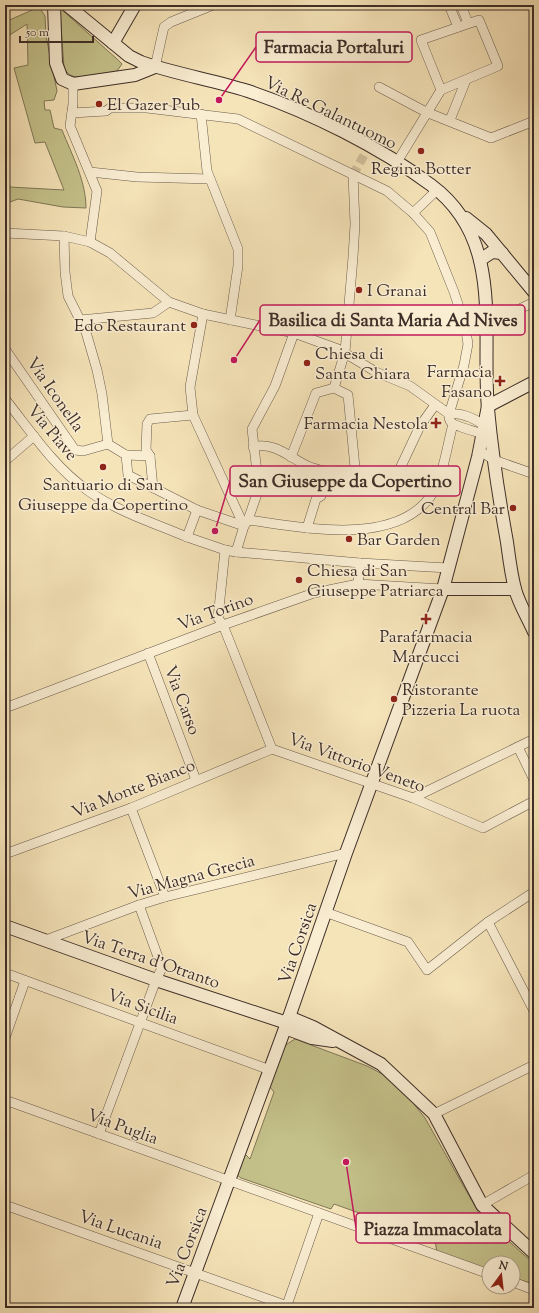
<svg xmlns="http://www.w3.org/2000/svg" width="539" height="1313" viewBox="0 0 539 1313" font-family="'Sorts Mill Goudy',serif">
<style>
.green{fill:#c4c18a;stroke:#807859}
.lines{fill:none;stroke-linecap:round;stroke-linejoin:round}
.street-tunnel{stroke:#d1c09c;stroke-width:9;stroke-dasharray:9 4.5;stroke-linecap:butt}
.street-casing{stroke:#6b5c4c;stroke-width:10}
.secondary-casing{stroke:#3d2e28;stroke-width:14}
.street{stroke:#f9edd2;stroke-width:9}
.secondary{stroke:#f9edd2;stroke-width:12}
.poi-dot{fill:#8f2418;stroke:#f9edd2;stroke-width:1.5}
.labels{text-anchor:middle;stroke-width:3;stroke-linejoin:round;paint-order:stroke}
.poi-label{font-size:17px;fill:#3d2e28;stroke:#f9edd2;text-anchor:start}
.street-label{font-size:17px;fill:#3d2e28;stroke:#f9edd2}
.leader{fill:none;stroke:#c2185b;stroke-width:1.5}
.callout-dot{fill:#c2185b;stroke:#f9edd2;stroke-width:1.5}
.callout{fill:#f9edd2;stroke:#c2185b;stroke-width:1.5}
.callout-label{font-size:18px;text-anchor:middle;font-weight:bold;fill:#3d2e28}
</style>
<rect width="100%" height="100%" fill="#f6e4b9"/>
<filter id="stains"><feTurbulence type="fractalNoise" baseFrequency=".005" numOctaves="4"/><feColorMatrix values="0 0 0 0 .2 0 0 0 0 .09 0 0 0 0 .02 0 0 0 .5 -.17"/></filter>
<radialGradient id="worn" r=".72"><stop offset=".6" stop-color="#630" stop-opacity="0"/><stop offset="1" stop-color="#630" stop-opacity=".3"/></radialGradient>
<g class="green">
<path d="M39,7L45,16L46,36L57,91L54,100L44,101L45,110H50L54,128L62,130C72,155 86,181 86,208L63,207L18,199L10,202L5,198V173H7L10,187L64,190L45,142L35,143L14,68L28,65L27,24L5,38V22Z"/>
<path d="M61,9L117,59L122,64L117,71C101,74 73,86 64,68L60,11Z"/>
<path d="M295,1039L367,1066L386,1076L406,1094L425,1118L480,1215L534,1264V1284L513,1278V1263H489V1270L437,1253L435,1240L334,1204L331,1209L241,1178L237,1175L244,1153L250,1159L274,1092L269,1086L284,1046Z"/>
</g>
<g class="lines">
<path class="street-tunnel" d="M353,175L369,146"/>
<defs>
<g id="street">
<path d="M449,5L458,27"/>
<path d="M461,5L468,23"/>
<path d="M479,20L498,66L441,90L421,40Z"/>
<path d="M155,67L164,27L171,22L213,5"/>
<path d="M73,84V104L70,126L97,191L90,242"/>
<path d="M379,87L426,112L491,138L534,121"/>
<path d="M72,113L106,111L110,108H147L238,119L387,191L413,213L430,232L454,292L465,325L468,344L464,365L449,414C449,418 449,421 452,423C455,426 477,432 483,434"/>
<path d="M201,114L207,171L238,249V266L230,320"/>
<path d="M450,120L466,80"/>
<path d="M397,162L441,90"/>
<path d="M90,172L137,177L210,179"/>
<path d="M413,213L437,190"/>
<path d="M5,233L64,236L90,242L110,253L169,302L203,314L294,333L338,349L376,372L410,386L449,414C462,412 480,420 488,430"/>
<path d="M64,236L65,272L68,296L86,332L97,370L102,394L108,444L126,455L128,475L197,510"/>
<path d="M203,314L190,387L193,415L244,526"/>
<path d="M80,320L153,313L169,302"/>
<path d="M488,324L534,302"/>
<path d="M5,349L75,450L83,451L108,444"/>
<path d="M5,399C30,430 54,467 87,490C116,511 154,523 187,537"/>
<path d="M253,447C275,441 291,459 310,467C325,472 341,475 356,478L348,395L334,388L345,352L353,257L355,224L353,175"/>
<path d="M480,451L494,460L534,474"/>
<path d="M126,455L150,456"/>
<path d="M291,457L316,393L334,388"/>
<path d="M5,461L34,436"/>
<path d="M396,477L420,426L435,405"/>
<path d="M153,488L150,456L146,450L147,424L150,419L193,415"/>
<path d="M248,520C301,527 393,547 430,497C443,479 447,446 453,424"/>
<path d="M244,526L197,510L187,537L225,550L236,552L244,526L248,520L258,491V481L252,429L275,386L294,333"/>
<path d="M307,528L316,499L321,496L329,473"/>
<path d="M225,550L218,618L223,625L272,749L413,798L483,828L534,801"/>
<path d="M236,552L360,563L448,568"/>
<path d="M358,584L360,563"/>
<path d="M148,653L196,780"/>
<path d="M5,708L223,625L314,593L358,584L443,589"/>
<path d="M518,747L534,780"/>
<path d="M413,798L534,739"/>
<path d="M131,808L165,897"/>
<path d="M5,854L131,808L272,749"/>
<path d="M325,912L408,942L427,970L488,922L534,892"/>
<path d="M488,922L534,1011"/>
<path d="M46,940L139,905L165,897L346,853"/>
<path d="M5,973L270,1070"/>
<path d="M5,1038L25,981"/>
<path d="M5,1100L489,1274"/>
<path d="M434,1114L534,1065"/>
<path d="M99,1134L156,980L162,968L139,905"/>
<path d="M5,1205L293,1308"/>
<path d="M482,1205L534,1175"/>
<path d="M513,1282L534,1290"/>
<path d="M286,1308L319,1213"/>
</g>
<g id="secondary">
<path d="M54,5L56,63L62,79L73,84L135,75L155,67"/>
<path d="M67,5L129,56L141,62C176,74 213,80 248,91C308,111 380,147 431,185C505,240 481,330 488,409C492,453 499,498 507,542C509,557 511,574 515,589C519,604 528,618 534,632"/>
<path d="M113,43L135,5"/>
<path d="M466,218L486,234L534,292"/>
<path d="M480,260L492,252L502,253"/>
<path d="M488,406L534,382"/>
<path d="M443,589H515"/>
<path d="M5,926L156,980L287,1023"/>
<path d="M289,1017L313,1027L381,1064L434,1114L482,1205L534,1253"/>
<path d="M285,1028L312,1038L333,1041"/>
<path d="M182,1308L287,1023L346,853L443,589L478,457L488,406"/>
</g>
</defs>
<use href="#street" class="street-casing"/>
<use href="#secondary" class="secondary-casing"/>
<use href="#street" class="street"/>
<use href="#secondary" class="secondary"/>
</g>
<g class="poi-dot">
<circle cx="99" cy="104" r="4"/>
<circle cx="421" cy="151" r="4"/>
<circle cx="359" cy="290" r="4"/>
<circle cx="194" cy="325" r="4"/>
<circle cx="307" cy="363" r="4"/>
<path d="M498 375h4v4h4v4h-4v4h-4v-4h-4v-4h4z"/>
<path d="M434 417h4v4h4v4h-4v4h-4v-4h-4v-4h4z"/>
<circle cx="103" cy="467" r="4"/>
<circle cx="513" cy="508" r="4"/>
<circle cx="349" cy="539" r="4"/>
<circle cx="299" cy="580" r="4"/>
<path d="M424 613h4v4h4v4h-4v4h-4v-4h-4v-4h4z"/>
<circle cx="394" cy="699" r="4"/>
</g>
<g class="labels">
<g class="poi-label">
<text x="107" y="110">El Gazer Pub</text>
<text x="421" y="174" text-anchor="middle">Regina Botter</text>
<text x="367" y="296">I Granai</text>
<text x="186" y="331" text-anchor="end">Edo Restaurant</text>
<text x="315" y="359">Chiesa di<tspan x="315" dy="20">Santa Chiara</tspan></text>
<text x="492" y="377" text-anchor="end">Farmacia<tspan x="492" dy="20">Fasano</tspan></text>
<text x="428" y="429" text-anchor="end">Farmacia Nestola</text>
<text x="103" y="490" text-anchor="middle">Santuario di San<tspan x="103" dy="20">Giuseppe da Copertino</tspan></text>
<text x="505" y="514" text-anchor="end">Central Bar</text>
<text x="357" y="545">Bar Garden</text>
<text x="307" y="576">Chiesa di San<tspan x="307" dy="20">Giuseppe Patriarca</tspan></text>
<text x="426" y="642" text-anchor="middle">Parafarmacia<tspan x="426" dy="20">Marcucci</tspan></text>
<text x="402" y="695">Ristorante<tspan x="402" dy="20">Pizzeria La ruota</tspan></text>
</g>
<g class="street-label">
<text transform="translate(331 112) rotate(26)" y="6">Via Re Galantuomo</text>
<text transform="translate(56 394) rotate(55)" y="6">Via Iconella</text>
<text transform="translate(53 432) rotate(50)" y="6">Via Piave</text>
<text transform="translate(215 611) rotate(-20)" y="6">Via Torino</text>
<text transform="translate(183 700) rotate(69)" y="6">Via Carso</text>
<text transform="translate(357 762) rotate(20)" y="6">Via Vittorio Veneto</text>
<text transform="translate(133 788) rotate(-22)" y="6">Via Monte Bianco</text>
<text transform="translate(191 876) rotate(-15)" y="6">Via Magna Grecia</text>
<text transform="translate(297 943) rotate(-71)" y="6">Via Corsica</text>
<text transform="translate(151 959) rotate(19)" y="6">Via Terra d'Otranto</text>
<text transform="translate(143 1006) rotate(20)" y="6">Via Sicilia</text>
<text transform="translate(123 1126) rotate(20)" y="6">Via Puglia</text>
<text transform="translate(121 1229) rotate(19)" y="6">Via Lucania</text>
<text transform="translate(186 1247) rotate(-69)" y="6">Via Corsica</text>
</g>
</g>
<path class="leader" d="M219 100L256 47M234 360L260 320M215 531L230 481M346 1162L356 1228"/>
<g class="callout-dot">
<circle cx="219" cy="100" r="4"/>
<circle cx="234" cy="360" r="4"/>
<circle cx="215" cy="531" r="4"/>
<circle cx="346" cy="1162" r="4"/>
</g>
<g class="callout">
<rect x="256" y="32" width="156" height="30" rx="4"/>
<rect x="260" y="305" width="265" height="30" rx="4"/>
<rect x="230" y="466" width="230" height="30" rx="4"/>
<rect x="356" y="1213" width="154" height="30" rx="4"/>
</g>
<g class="callout-label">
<text x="334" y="53">Farmacia Portaluri</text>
<text x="393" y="326">Basilica di Santa Maria Ad Nives</text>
<text x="345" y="487">San Giuseppe da Copertino</text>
<text x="433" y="1235">Piazza Immacolata</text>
</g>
<rect width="539" height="1313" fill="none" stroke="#f6e4b9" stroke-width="20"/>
<rect x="6" y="6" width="527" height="1301" fill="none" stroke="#3d2e28" stroke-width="2"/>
<rect x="10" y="10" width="519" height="1293" fill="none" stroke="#3d2e28"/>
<g transform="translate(501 1275) rotate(15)"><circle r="19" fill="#f9edd2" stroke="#aea18e"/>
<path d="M0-3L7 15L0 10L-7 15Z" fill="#8f2418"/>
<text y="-6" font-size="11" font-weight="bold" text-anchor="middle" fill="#3d2e28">N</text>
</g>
<path d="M20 36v6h73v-6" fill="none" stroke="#3d2e28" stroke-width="2"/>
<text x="26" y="36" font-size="12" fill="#3d2e28" stroke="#f9edd2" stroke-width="3" paint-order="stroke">50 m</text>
<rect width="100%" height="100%" filter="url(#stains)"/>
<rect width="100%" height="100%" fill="url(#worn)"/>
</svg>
